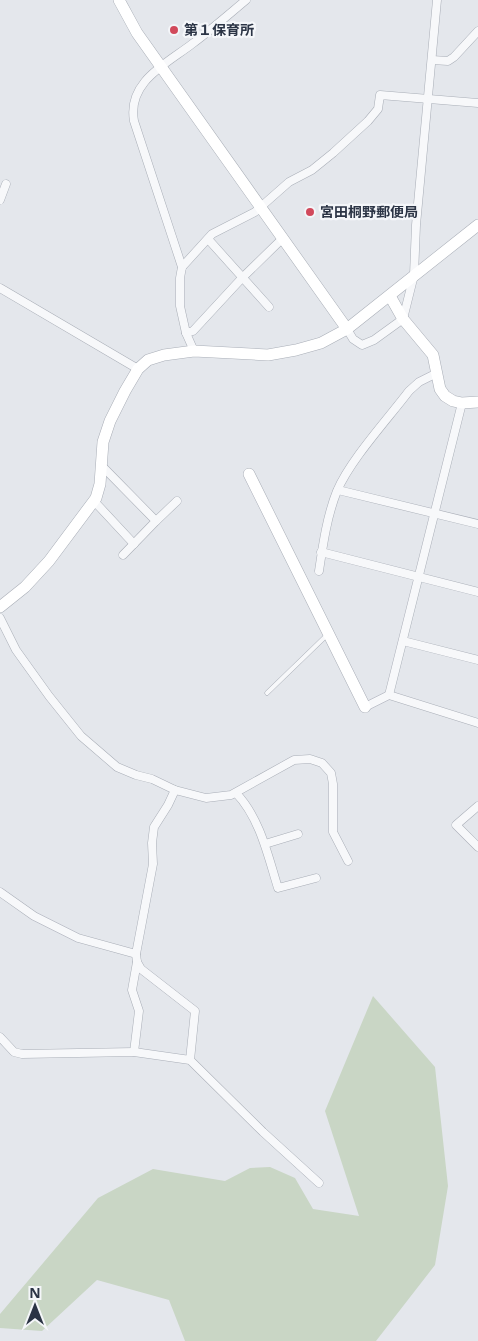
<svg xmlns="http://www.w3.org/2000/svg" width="478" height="1341" viewBox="0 0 478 1341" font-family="'Noto Sans','Noto Sans JP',sans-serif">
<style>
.green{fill:#c9d6c5}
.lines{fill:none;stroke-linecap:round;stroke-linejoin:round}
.lane-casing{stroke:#a9aeb7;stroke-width:5}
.street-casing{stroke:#a9aeb7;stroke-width:9}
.secondary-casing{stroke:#a9aeb7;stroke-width:12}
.lane{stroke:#f7f8fa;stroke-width:4}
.street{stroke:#f7f8fa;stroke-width:8}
.secondary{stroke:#fff;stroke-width:11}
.poi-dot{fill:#d1495b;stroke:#f4f6f9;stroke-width:2}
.labels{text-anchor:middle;stroke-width:4.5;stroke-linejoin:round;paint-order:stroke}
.poi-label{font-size:14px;font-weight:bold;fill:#2b3445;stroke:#f4f6f9;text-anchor:start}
</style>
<rect width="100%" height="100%" fill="#e4e7ec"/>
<path class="green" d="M373,996L435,1067L448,1186L435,1265L376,1341H185L169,1300L97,1280L42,1331L0,1328V1314L98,1198L153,1169L225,1181L250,1168L270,1167L295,1178L313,1209L359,1216L325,1111Z"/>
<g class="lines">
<defs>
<path id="lane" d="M267,693L327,635"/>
<g id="street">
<path d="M432,60L448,61L454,57L478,31"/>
<path d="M0,200L6,184"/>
<path d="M208,239L269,307"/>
<path d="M182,267L134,121C127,82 166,64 192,44C211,30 228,15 246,0"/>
<path d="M0,288L138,369"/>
<path d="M347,329L353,339L362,345L374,340L403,319L414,275L416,225L437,0"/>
<path d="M186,333L193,331L242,278L282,239"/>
<path d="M194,351L186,333L180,306V278L182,267L212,234L255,212L289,182L312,170L333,153L368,121L378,109L380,95L478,103"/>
<path d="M102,466L156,521L123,555"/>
<path d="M338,490L478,524"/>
<path d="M94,501L134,544"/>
<path d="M156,521L177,501"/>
<path d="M321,552L478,592"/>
<path d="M319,571C323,544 327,516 337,491C351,459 387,420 409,391L419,382L437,373"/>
<path d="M0,618L16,650L49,696L81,736L117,767L136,775L152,779L175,790L206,798L231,795L294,760L310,759L322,763L331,773L333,784V832L348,861"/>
<path d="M403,641L478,660"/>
<path d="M389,695L462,403"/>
<path d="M365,707L389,695L478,723"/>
<path d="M175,790L168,805L154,827L152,843L153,864L136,954L137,962L141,969L195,1011L190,1060"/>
<path d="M236,793C260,818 268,856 278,888L316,878"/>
<path d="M478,806L456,825L478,847"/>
<path d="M265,844L298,834"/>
<path d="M0,892L34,916L78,938L136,954"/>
<path d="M0,1037L14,1052L22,1054L134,1052L190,1060L263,1132L319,1183"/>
<path d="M134,1052L139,1011L132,990L137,962"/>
</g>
<g id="secondary">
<path d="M119,0L137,33L347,329"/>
<path d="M390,296L403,319L433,355L440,389L445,396L453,401L462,403L478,402"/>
<path d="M249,474L365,707"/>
<path d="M0,607L25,587L49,561L96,498L100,484L103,442L110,421L125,391L138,369L148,360L164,355L194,351L268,355L296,350L321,343L347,329L478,225"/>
</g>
</defs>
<use href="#lane" class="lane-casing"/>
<use href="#street" class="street-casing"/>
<use href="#secondary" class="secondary-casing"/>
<use href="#lane" class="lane"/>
<use href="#street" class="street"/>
<use href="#secondary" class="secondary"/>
</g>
<g class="poi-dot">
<circle cx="174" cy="30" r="5"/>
<circle cx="310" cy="212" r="5"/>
</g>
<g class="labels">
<g class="poi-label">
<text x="184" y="35">第１保育所</text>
<text x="320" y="217">宮田桐野郵便局</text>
</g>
</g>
<g transform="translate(35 1306)" stroke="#f4f6f9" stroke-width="4" paint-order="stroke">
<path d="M0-4L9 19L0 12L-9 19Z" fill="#2b3445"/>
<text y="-8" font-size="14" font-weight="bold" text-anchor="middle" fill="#2b3445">N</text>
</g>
</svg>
